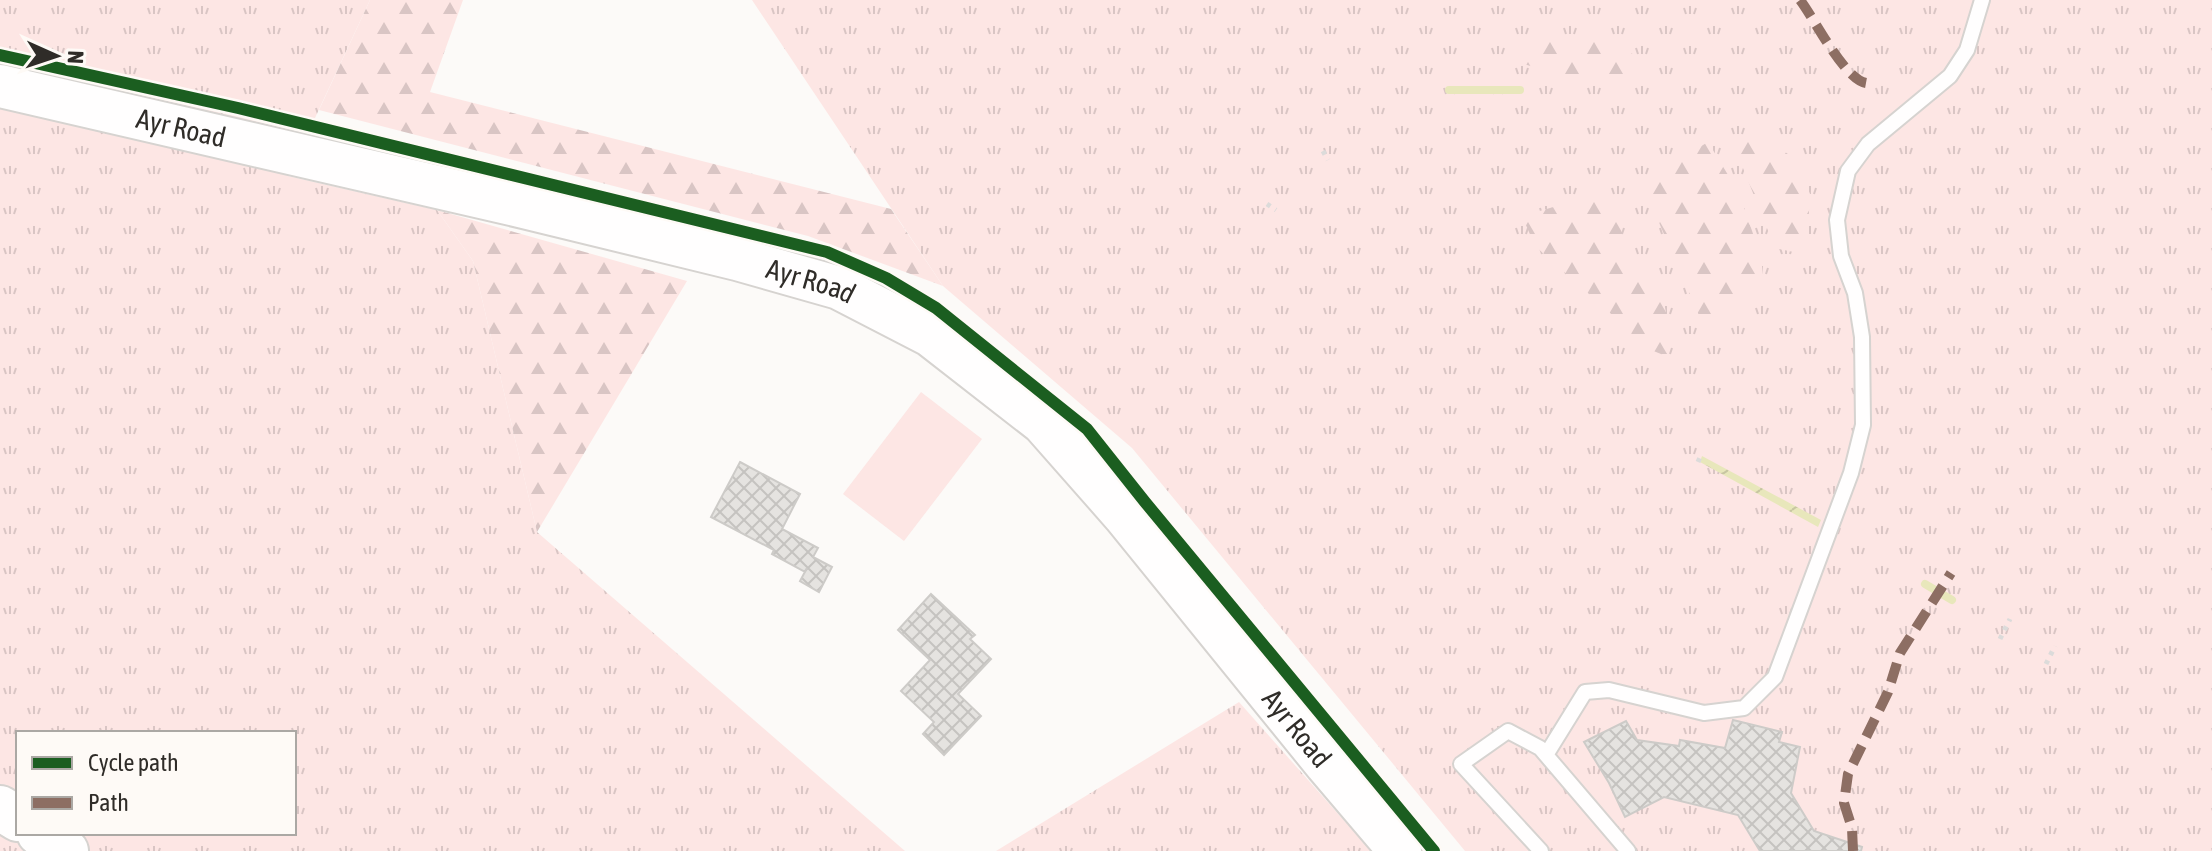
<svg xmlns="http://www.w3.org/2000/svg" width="2212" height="851" font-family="'Asap Condensed',sans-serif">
<defs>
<pattern id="grass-tufts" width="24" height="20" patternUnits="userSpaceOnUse" patternTransform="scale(2)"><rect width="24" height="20" fill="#fde6e4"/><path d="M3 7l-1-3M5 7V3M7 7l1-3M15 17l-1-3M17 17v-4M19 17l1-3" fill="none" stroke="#d9c5c4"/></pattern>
<pattern id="forest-firs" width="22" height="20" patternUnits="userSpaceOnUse" patternTransform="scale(2)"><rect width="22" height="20" fill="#fde6e4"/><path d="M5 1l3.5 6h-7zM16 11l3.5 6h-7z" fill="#d9c5c4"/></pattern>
<pattern id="water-waves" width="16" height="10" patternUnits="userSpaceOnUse" patternTransform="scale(2)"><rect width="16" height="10" fill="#e8e7bb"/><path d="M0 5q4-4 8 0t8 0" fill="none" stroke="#c7c6a1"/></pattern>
<pattern id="building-cross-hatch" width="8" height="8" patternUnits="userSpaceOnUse" patternTransform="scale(2)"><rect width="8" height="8" fill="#e5e3e0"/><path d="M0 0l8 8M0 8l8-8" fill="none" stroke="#c5c3c0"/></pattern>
</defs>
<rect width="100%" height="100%" fill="#fcfaf8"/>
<!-- grass -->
<path fill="url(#grass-tufts)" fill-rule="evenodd" d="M0 0H370L288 176 437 210 473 261 537 532 905 851H0ZM18 733H294V833H18Z
M752 0H2212V851H1465L1132 448 943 286Z
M1239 702 1371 851H996Z"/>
<!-- forest -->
<path fill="url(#forest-firs)" d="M370 0H463L430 92 891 209 943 286 808 236 319 110Z
M1576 40 1605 42 1635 55 1637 76 1611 83 1584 76 1563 82H1547L1537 68 1514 61 1537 41Z
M1731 138 1768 139 1797 161 1810 194 1808 229 1803 254 1775 248Z
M1708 142 1739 193 1761 257 1764 284C1745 302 1729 322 1701 320L1648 197 1652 176Z
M1595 195 1619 200 1625 264 1643 276 1659 277 1671 338 1666 356 1646 348 1606 309 1535 246 1522 216Z
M437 210 687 281 537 532 473 261Z"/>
<!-- pitch -->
<path fill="#fde6e4" d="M921 392 982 439 904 541 843 494Z"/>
<!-- water -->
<path fill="url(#water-waves)" d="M1702 456 1821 520 1818 527 1700 462Z"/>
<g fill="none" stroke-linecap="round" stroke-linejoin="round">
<!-- stream -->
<path stroke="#e8e7bb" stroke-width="8" d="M1449 90H1520
M1925 584 1952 600"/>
</g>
<!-- building -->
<path fill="url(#building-cross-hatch)" stroke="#cdcbc8" stroke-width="2" d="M740 462 800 494 782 529 818 548 813 557 832 567 819 592 800 581 807 568 805 572 772 554 774 550 711 517Z
M931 594 975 635 970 639 991 659 958 694 981 716 944 755 923 734 934 722 901 691 930 660 898 630Z
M1733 720 1782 732 1779 742 1800 747 1791 793 1814 831 1862 847 1861 851H1760L1738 815 1664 797 1625 817 1609 783 1584 742 1626 721 1637 740 1679 746 1680 740 1725 748Z"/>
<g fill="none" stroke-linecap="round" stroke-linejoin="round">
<defs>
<path id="service" d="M1546 755 1585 692 1609 690 1704 713 1744 708 1775 677 1851 473 1863 425 1862 337 1855 293 1841 256 1837 220 1848 171 1868 144 1950 76 1967 50 1982 0
M1541 851 1461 764 1508 731 1540 748 1628 851"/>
<g id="primary">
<path id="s1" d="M0 86 524 207 737 259 839 288 930 335 1043 423 1124 515 1326 764 1400 851"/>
</g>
<path id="motorway" d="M0 808 18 819
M39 833 66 851"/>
</defs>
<!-- service casing -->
<use href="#service" stroke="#d6d3d0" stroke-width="18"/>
<!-- primary casing -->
<use href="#primary" stroke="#d6d3d0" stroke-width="46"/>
<!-- motorway casing -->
<use href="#motorway" stroke="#d6d3d0" stroke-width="48"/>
<!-- path -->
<path stroke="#dcdbda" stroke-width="5" stroke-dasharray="4 6" stroke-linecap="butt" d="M1323 151 1328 160
M1267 204 1276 210
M1698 462 1702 453
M2000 639 2010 619
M2046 664 2055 646"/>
<!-- service -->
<use href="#service" stroke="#fffefe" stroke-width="14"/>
<!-- primary -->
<use href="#primary" stroke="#fffefe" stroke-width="42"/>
<!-- motorway -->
<use href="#motorway" stroke="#fffefe" stroke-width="44"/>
<!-- quiet -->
<path stroke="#8d6e63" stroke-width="10" stroke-dasharray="20 10" stroke-linecap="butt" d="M1800 0C1814 18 1844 79 1866 83
M1853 851 1852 828 1844 803 1848 774 1888 692 1900 653 1951 573"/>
<defs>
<path id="cycleway" d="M0 55 238 108 827 252 886 278 936 308 1087 429 1145 502 1434 851"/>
</defs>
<!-- cycleway casing -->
<use href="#cycleway" stroke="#fefaf6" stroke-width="17"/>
<!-- cycleway -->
<use href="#cycleway" stroke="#1b5e20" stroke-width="12"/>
</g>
<g text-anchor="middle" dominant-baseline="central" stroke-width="7" stroke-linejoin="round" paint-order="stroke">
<!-- street labels -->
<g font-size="28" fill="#2f2c28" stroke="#fefaf6">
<text stroke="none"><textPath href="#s1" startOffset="186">Ayr Road</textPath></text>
<text stroke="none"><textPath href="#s1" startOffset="834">Ayr Road</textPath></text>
<text stroke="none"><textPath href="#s1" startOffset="1506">Ayr Road</textPath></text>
</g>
</g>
<!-- legend -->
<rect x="16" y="731" width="280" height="104" fill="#fefaf6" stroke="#aba8a4" stroke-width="2"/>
<rect x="32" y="757" width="40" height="12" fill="#1b5e20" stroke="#aba8a4" stroke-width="2"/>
<text x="88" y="771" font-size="24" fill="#2f2c28">Cycle path</text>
<rect x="32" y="797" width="40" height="12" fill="#8d6e63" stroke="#aba8a4" stroke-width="2"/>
<text x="88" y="811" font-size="24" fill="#2f2c28">Path</text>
<!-- north arrow -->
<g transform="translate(56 56) rotate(93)" stroke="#fefaf6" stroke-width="6" paint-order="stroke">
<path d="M0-6L14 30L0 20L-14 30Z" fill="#2f2c28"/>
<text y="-12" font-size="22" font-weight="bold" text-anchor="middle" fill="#2f2c28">N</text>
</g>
</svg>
